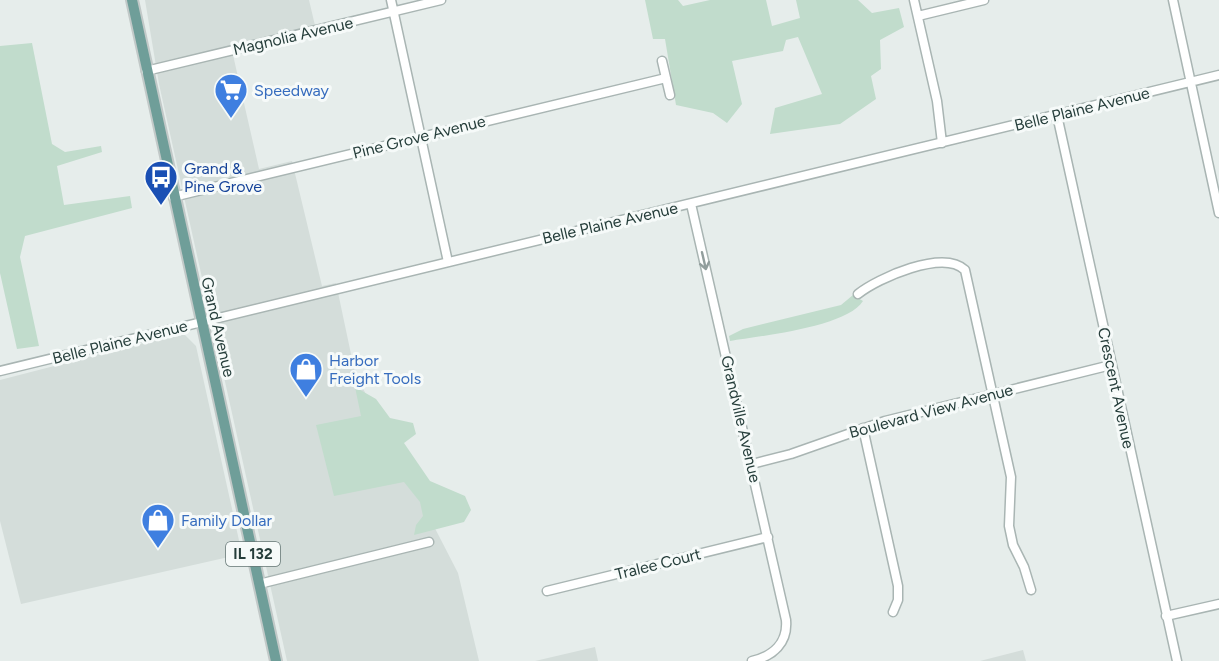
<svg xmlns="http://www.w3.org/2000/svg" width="1219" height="661" font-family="Figtree,sans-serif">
<rect width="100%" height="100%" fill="#e6edeb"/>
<!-- built -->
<path fill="#d4ddda" d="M145 0H309L317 34 233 55 259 169 292 161 322 286 336 283 355 373 458 573 479 661H287L159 84Z
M174 335H185L196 346 242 554 21 604 0 521V380Z
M595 647 598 661H535Z
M1023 650 1026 661H980Z"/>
<!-- green -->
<path fill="#c1dccc" d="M645 0H678L683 6 710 0H766L772 26 800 18 796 0H858L872 13 899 8 904 27 880 40 881 69 871 76 876 99 840 124 770 134 775 108 822 94 798 37 786 40 783 51 732 61 742 104 727 123 713 113 676 105 665 39H653Z
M32 43 52 144 65 152 101 146 102 152 57 166 64 205 130 196 132 208 25 236 20 257 39 346 17 349 0 273V46Z
M853 295 863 301C847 327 760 336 730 341L729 336 743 329 841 305Z
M355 387 376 399 390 418 413 423 416 434 404 443 430 481 465 496 471 510 464 522 414 535 416 525 423 516 420 502 404 482 334 496 316 425 361 416Z"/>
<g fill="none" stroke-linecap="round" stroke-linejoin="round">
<defs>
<path id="minor" d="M391 0 448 262
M914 0 937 101 942 143
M1173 0 1219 213
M918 16 984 0
M662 61 670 95
M146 71 441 0
M1057 115 1177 661
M173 197 666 78
M691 204 786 620C788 643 773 656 752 661
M858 294C878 278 943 249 965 270L1011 477 1009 526 1013 545 1024 567 1031 590
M0 371 1219 75
M863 428 898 586V600L893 612
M752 464 791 454 885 421 1111 365
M259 584 429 542
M547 591 768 537
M1166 616 1219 604"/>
<path id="major" d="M132 0 276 661"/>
</defs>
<!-- minor casing -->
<use href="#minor" stroke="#a9b5b3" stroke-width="11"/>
<!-- major casing -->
<use href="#major" stroke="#c2c9c8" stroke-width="14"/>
<!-- minor -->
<use href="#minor" stroke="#fff" stroke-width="8"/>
<!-- major -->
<use href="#major" stroke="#6f9e99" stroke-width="10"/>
</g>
<!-- one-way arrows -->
<defs><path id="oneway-shaft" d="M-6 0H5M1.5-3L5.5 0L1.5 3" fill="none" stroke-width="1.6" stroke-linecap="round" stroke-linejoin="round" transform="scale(1.5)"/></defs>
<use stroke="#929e9d" href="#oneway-shaft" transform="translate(704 261) rotate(77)"/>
<!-- icons -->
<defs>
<symbol id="supermarket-pin" viewBox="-11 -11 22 30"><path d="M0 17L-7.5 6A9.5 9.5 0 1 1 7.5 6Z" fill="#3f7fe0" stroke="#f6faf9"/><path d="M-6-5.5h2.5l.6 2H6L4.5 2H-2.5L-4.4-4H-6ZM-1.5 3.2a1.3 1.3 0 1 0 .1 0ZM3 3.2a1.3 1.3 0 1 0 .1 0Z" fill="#fff"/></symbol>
<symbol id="bus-pin" viewBox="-11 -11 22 30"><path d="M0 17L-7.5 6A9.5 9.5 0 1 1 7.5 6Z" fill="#1a4fb4" stroke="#f6faf9"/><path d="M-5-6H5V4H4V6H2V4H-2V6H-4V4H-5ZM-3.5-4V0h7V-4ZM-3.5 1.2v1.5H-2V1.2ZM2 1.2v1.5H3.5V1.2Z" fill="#fff"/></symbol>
<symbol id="shop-pin" viewBox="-11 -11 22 30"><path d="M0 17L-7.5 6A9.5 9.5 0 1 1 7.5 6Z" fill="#3f7fe0" stroke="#f6faf9"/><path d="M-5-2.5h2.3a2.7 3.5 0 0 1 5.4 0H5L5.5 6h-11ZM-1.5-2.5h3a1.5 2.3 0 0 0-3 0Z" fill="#fff"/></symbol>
</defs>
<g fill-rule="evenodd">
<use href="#supermarket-pin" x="212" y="71" width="38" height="52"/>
<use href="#bus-pin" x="142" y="158" width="38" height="52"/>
<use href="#shop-pin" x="287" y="350" width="38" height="52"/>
<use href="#shop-pin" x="139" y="501" width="38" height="52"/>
</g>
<g text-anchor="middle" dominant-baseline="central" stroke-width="6" stroke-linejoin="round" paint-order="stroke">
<!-- shield labels -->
<rect fill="#f6faf9" stroke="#647674" stroke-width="1.5" x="226" y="542" width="54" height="24" rx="4.5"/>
<g font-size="15" font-weight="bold" fill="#263e3b">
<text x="253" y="554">IL 132</text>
</g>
<!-- street labels -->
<g font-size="16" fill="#263e3b" stroke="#f6faf9">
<text transform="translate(293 36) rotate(-13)">Magnolia Avenue</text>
<text transform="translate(1082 109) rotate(-14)">Belle Plaine Avenue</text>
<text transform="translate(419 137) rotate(-14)">Pine Grove Avenue</text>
<text transform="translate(610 223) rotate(-13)">Belle Plaine Avenue</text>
<text transform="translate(218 327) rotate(77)">Grand Avenue</text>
<text transform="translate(120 342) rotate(-14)">Belle Plaine Avenue</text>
<text transform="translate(1116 388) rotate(78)">Crescent Avenue</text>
<text transform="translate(931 411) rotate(-15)">Boulevard View Avenue</text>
<text transform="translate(741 419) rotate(77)">Grandville Avenue</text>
<text transform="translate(658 564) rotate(-14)">Tralee Court</text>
</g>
<!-- shop labels -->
<g font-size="16" fill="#366cbe" stroke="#f6faf9" text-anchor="start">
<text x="254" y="90">Speedway</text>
<text x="329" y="360">Harbor<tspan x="329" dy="18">Freight Tools</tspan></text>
<text x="181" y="520">Family Dollar</text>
</g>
<!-- transit labels -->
<g font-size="16" fill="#164399" stroke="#f6faf9" text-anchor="start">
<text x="184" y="168">Grand &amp;<tspan x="184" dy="18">Pine Grove</tspan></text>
</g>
</g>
</svg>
